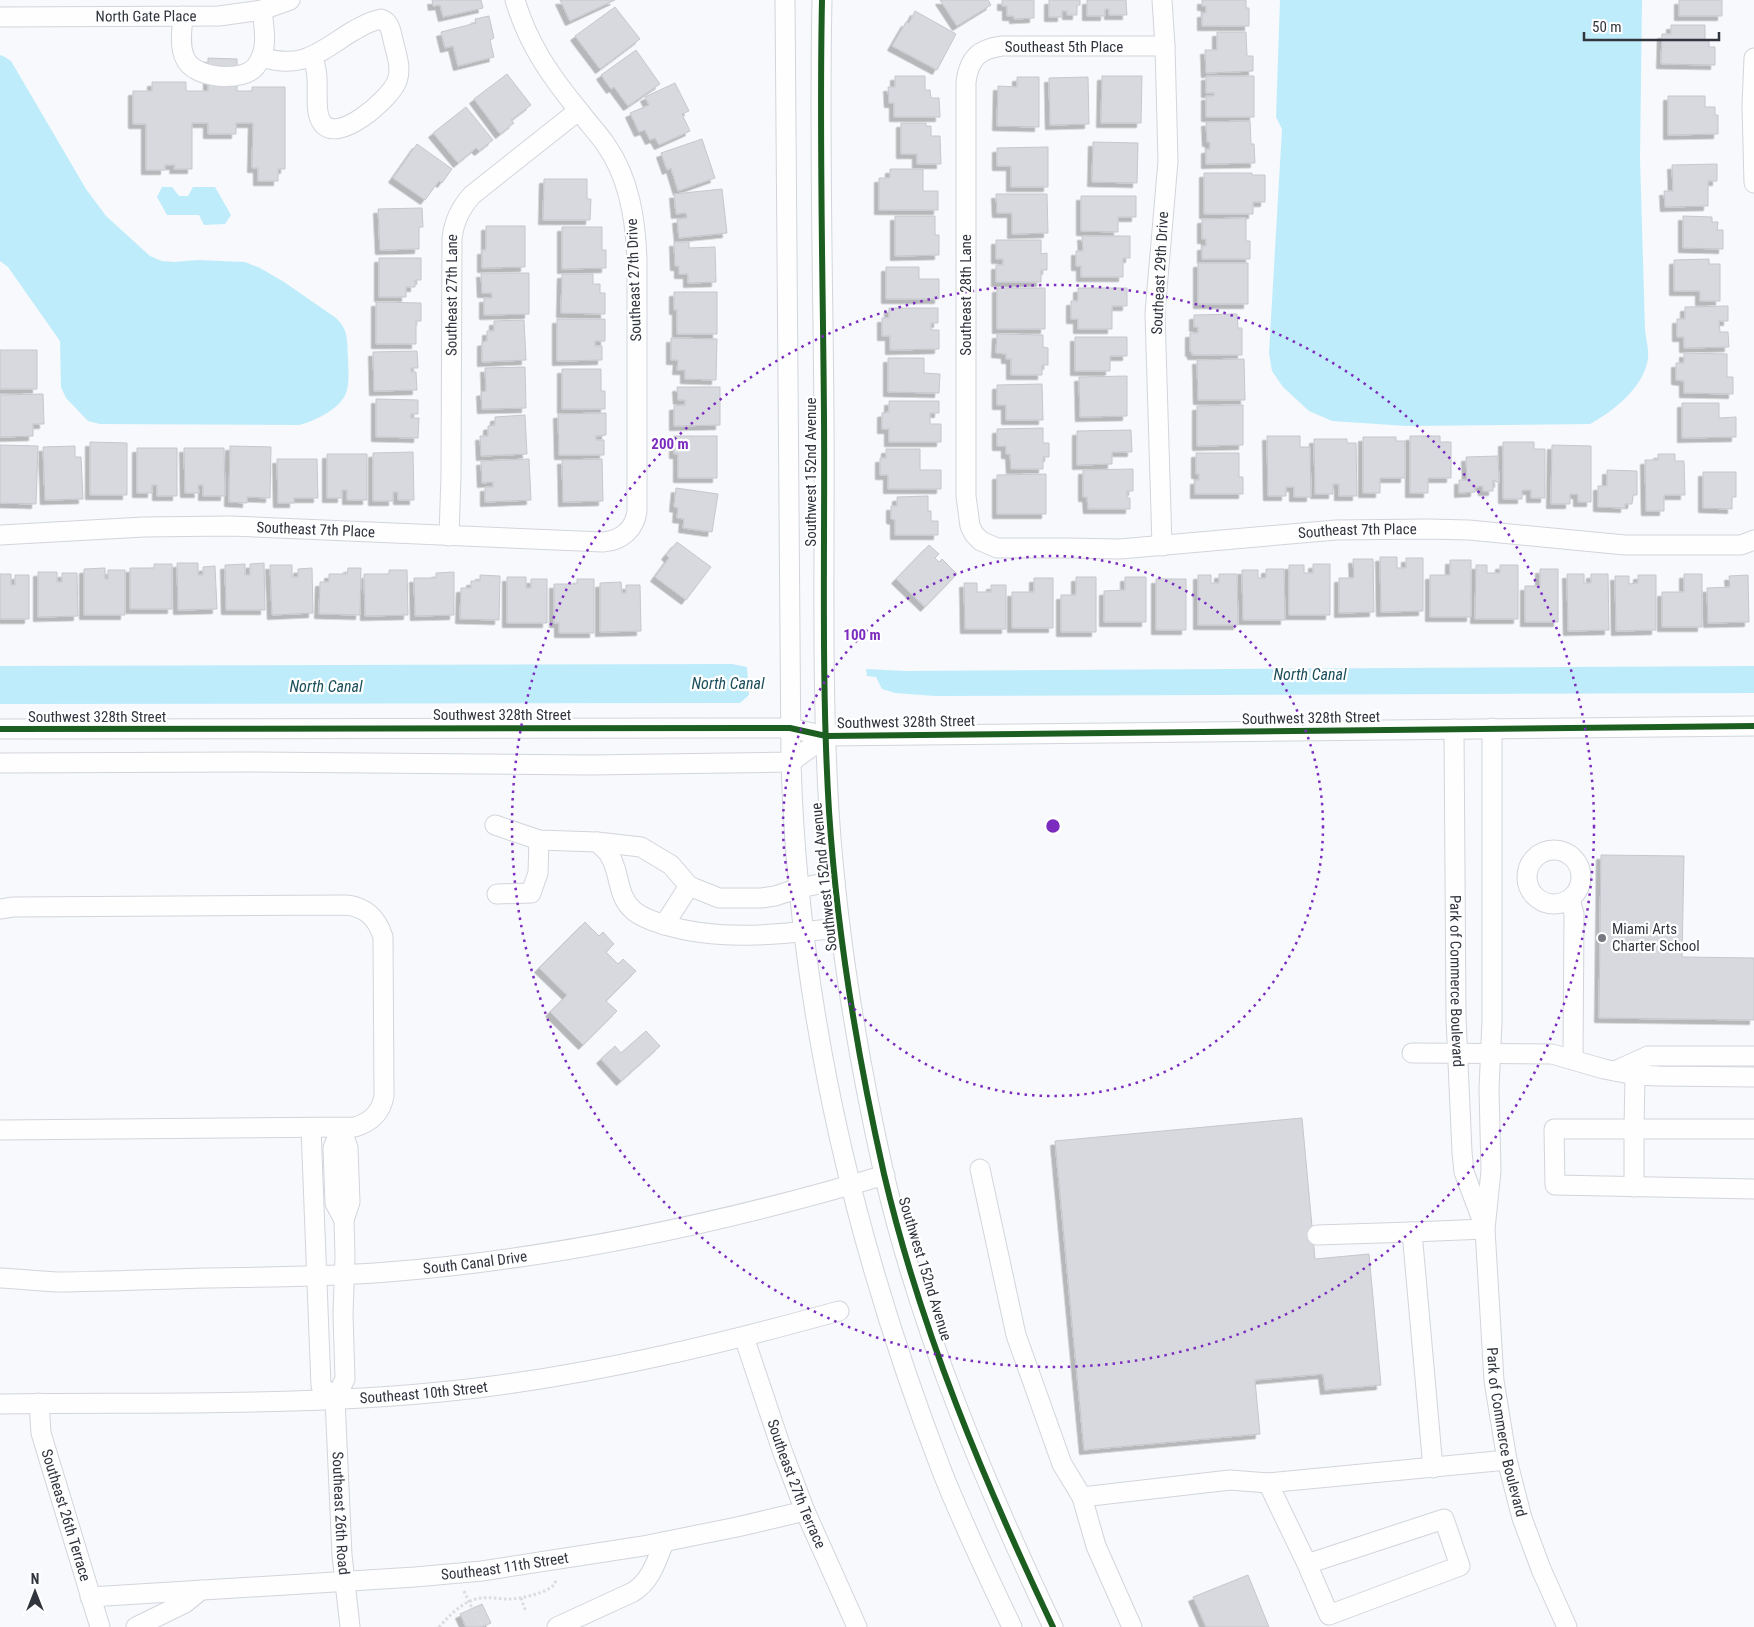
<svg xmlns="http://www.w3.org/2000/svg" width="1754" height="1627" font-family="'Roboto Condensed',sans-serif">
<defs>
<filter id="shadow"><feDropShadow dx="-4.5" dy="4.5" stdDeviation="0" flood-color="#0004"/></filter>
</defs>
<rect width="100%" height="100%" fill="#f7f9fc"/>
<!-- water -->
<path fill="#bfecfa" d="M1280 0H1642L1640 158 1645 330C1646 339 1649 349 1648 358 1645 386 1614 411 1590 424L1407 426 1332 421 1309 411 1283 387 1272 371 1269 353 1282 129 1276 117Z
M0 55 5 57 11 61 86 189 106 216 150 256 162 261 174 262 198 260 245 262 260 268 284 282 336 318C349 331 347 340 348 358 348 368 350 383 346 393 340 409 315 421 299 425L100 424 88 421 66 398 61 387 60 341 8 267 0 261Z
M162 187H172L179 196H188L193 187H215L231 215 225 224 204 225 199 215H167L157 197Z
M732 664 747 667 749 695 740 703 0 704V666Z
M1754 666V693L935 696 895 693 882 689 876 677 867 676 866 669 905 671Z"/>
<!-- building -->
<path fill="#d8d9df" stroke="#c6c6cd" filter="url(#shadow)" d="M432 0H481L483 8 443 17 440 5 433 6Z
M560 0H615L570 21Z
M940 0H988L991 5 957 26Z
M1002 0H1034V18L1014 19V16H1007V6H1002Z
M1049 0H1080V5H1077V15H1067V11H1062V17H1049Z
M1087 0H1126L1127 15H1109V9H1105V16H1087Z
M1202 0H1246V8H1249V26H1202V13H1206V6H1202Z
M1679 0H1722V16H1679Z
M615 7 640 39 600 69 575 36Z
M915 11 956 34 937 70 892 46 906 22 909 23Z
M489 16 494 38 490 40 494 57 458 66 453 46 445 48 441 32 476 23 475 19Z
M1671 25H1705V40H1709V47H1715V65L1661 64 1662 34H1671Z
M1217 32H1246L1247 56H1253V71L1206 73 1205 50H1217Z
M636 50 660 84 628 106 614 87 611 89 601 75Z
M208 58 237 59V82H208Z
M507 74 531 105 511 120 514 123 500 134 474 99Z
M895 76H925V90H930L931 98H939L940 117H894V103H889L888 87H895Z
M1102 76H1142L1141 123H1101Z
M1206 76H1254V117H1206V96H1214V93H1206Z
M1017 77H1039V127L997 126 998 86 1017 87Z
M1088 77 1089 124 1050 125 1049 78Z
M152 82H186V91H208V82H237V91H252V87H285V169H278V181H258V168H252L253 123H236V134H208V123H192V169H174L175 165H165V170H146V124H133V91H152Z
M675 83 689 111 682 114 690 131 659 145 655 138 650 140 645 130 639 132 630 113 649 105 645 97Z
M1668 96H1705V107H1715V115H1718V134L1668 135Z
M466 107 493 140 479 151 476 148 458 163 433 133Z
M1250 121 1251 144H1254L1255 163 1206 164V149H1210V142H1207L1206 122Z
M901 123H926V126H931V136H940L941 164H917V154H901Z
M702 139 715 178 678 191 671 168 667 170 661 153Z
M1093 142 1138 143 1137 183 1092 182Z
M417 144 452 169 442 183 439 181 425 200 393 178Z
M1048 147V187H1011V166H997V148Z
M1717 164V181H1708V206L1665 207 1664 191H1673L1672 165Z
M890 169H923V191H938V210H879V178H890Z
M1204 173H1252V175H1265V202H1253V214H1204Z
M544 179H587V199H591L590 220H543Z
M722 189 727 233 679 238 677 219 687 218 686 213 676 214 674 194Z
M996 194H1047L1048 233 1012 234V213H997Z
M1081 196H1136V217H1118V232L1081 231Z
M422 208 423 227H419V249L380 250 378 209Z
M895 216H935V235H939V255L895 256Z
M1683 216 1712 217V222H1718L1717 230H1723V249L1683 248Z
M1246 218V241H1250V259H1202V246H1206V239H1202V219Z
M486 226H525V267L482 268V250H486Z
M562 227H602V250H606V268L562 269Z
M1082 236H1130V258H1123V277H1081V266H1076V251H1083Z
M996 240H1041V254L1047 253V270H1041V282H996V265H1003V259H996Z
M674 242H689V248L715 247 716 282 688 283V274H679V266H675Z
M379 258H421V280H415V287H406V297H379Z
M1709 259V264H1720V301H1700V291H1674V260Z
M1198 263H1248V304H1198Z
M886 267H919V279H939V299H886Z
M481 273H529V314L484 315V298H492V293H482Z
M562 274H593V284H600V293H605V314L561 313Z
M997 288H1045V329H997Z
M1078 288H1127V306H1112V329H1078V319H1071V301H1078Z
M674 292H717V334H677V310H674Z
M376 302 421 303V321H416V344H376Z
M1728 306V321H1719L1720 332H1728L1729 347 1684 348V337H1677V319H1685V307Z
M889 308H938V323H931V330H939V349L890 350V336H882V318H889Z
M1237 314 1238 328H1242V355H1192V352H1190V333H1198V327H1194V315Z
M557 319H605V341H595V346H602V360L557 361Z
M524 320 526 360 482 362V342L487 341V331H494V321Z
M997 334 1043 335V347L1048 348V365H1042V375H1011V359H1006V354L996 353Z
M1075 337H1127V356H1110V371H1075Z
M671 338 717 339 716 380 685 379V370H677L678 360H671Z
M0 350H37V389H0Z
M417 351 418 368H411V372H416L417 390 374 391 373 352Z
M1684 353 1727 354V377H1733V394L1684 393V381L1676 380V363H1684Z
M888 358H924V373L940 374 939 393 888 392Z
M1244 359 1245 400H1198L1197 360Z
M525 367 526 408 482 409 481 392 486 391 485 368Z
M562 369H601V391H605V409H562Z
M1127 376V416L1080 417 1079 377Z
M1042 384 1043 420H1006V405H997V385Z
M677 387H720V425L674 426V406L685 405V400H678Z
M43 394 44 424H33V436L0 437V395Z
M376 399 418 400V414H411V418H419L418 438 376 437Z
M889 401H939V413H930V424H941V442H889V429H882V413L889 412Z
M1682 403H1719V418L1736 417V437L1682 438Z
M1243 405V445L1197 446V406Z
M606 413V435L596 436V440H604V455H559L558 414Z
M525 415 527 454 481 456 480 436H488V426L495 425V417Z
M1043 428V443H1049V457H1043V469H1011L1010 454H1006V446H997V429Z
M1131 430 1132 452H1112V464L1077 465V431Z
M674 436H717V478H678V454H674Z
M1267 436H1300V447H1310L1311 497H1294V487H1286V496H1268Z
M1410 436H1440V442H1451V478H1428V493H1410Z
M1363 437H1396V441H1405V478H1380V493H1363Z
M1314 439H1347V443H1356L1357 496H1339V484H1333V494H1315Z
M90 442 127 443V495H90Z
M1503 442H1534V449H1545V498H1531V490H1522V499H1503Z
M0 445 38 446 36 504 0 503Z
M1552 445 1591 446V502H1578V494H1570V504H1551Z
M75 446V457H81L83 499 45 500 43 447Z
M230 446 271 447 270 498 247 497V503L229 502Z
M137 448H177V496H157V485H152V493H137Z
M184 448H224L225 496H203V485H198L199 493H185Z
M886 449H920V470H941V489H888V475H880V458H886Z
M413 452 414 500H398V492H393V501H373V453Z
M1196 453H1239V477H1243V494H1195V480H1199V474H1196Z
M327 454H367V500H347V490H342V498H327Z
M1658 454H1675V461H1684L1685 495H1664V511H1646L1645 460H1658Z
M1498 456 1499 483 1493 480V491H1483V486L1475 487V492L1459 493V480H1467L1466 457Z
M277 459H317L318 498H294V503H278Z
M529 459 531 500 485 502V487H493V482L482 483 481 461Z
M602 459 603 501 563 502 562 460Z
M1133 469V491H1127V498H1130V509H1088L1087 497H1083V470Z
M1607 470 1637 471V495H1633L1632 504H1625V508L1598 507V486H1607Z
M1703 472H1736V497H1732V509L1703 508Z
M1046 474V514H997V475Z
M676 488 718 494 712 532 683 528 684 519 677 518 678 508 674 507Z
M928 496V511H931V521H938V535H895V520L891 519V506H897V497Z
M677 542 711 567 686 600 655 577 669 558 666 555Z
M929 545 939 554 935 558 939 562 942 559 957 574 925 607 896 579Z
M1380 557H1397V568H1406V558H1423V611L1381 612Z
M1353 559H1373L1374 612 1339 613V578H1354Z
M1450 560H1471V617H1430V575H1450Z
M177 563H198V575H203V567L215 566 217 609 178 610Z
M264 563 265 610H226L225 565 245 564V575H250V564Z
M154 564H172V609H130V568H154Z
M1313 564H1330V615H1289V565H1304V573H1313Z
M270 565H292V577H298V569L312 568 313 613 272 615Z
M1476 565H1487V573H1500V565H1518V619H1475Z
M105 568V579H108V570H125V615H84V569Z
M348 568H361L360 615 319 614 320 582H329V574H347Z
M1266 569H1284L1285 620H1243L1242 570H1258V578H1266Z
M1540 569H1558V622H1525V586H1540Z
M389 570H407L408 615 365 616 364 574H389Z
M38 572H57V582H62V573H77L78 616 38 617Z
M454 572V615L415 616 414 578H436V573Z
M0 574H11V585H15V575H29V619H0Z
M1219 574H1237L1238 625H1198V575H1211V583H1219Z
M1567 574H1584V583H1591V574H1608L1609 630 1568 631Z
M1684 574H1702V627H1662V592H1684Z
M480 575 500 576 499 620 460 619 461 588H471V581H480Z
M1638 575H1656V630L1616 631 1615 576H1629V584L1638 583Z
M1748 575 1749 622 1708 623 1707 588 1730 587 1729 576Z
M507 577H526V588H531V579H547V623H507Z
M1076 577H1096V632H1061V595H1076Z
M1125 577H1146V622H1104V591L1125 590Z
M1034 578H1053V628H1012V592H1034Z
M577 579H594V633H559V623H554V584H577Z
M1156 579H1186V630H1156Z
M621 582 622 593H626V585H640L641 631 600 632V583Z
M964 583H977V592H991V585H1006V629H965Z
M1601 855 1684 856 1682 957 1754 958V1020L1599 1018Z
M585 922 599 936 603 932 614 944 606 952 618 964 623 959 636 971 606 1001 617 1011 583 1045 550 1012 567 995 539 968Z
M646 1031 660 1046 621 1081 601 1059 615 1046 621 1053Z
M1302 1118 1315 1259 1369 1254 1381 1385 1325 1390 1323 1374 1255 1380 1260 1434 1084 1450 1055 1141Z
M1248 1575 1269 1627H1206L1193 1597Z
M482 1604 491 1623 482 1627H466L460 1614Z"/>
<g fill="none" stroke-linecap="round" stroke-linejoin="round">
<defs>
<g id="minor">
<path d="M785 0 791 762C798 1007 855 1247 943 1474 964 1526 988 1577 1012 1627"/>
<path d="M822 0C819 139 823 279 824 418 825 549 821 680 829 811 837 933 857 1054 884 1174 921 1332 984 1481 1053 1627"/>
<path d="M1162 0 1165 46 1168 161 1155 313 1162 546"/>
<path d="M183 16C182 29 179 46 185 58 193 79 244 83 256 66 269 50 264 29 262 10"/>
<path id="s1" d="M0 17 219 16 262 10 290 0"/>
<path id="s2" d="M1165 46H1002C979 49 969 58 966 82V496L970 526 974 534 981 541 997 548H1066L1120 549 1336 530 1428 529 1469 530 1625 545H1741L1754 540"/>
<path d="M261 57C303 70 319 52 353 31 362 26 370 21 381 19 390 22 391 31 393 40 396 53 402 68 397 81 391 98 335 148 321 121 315 112 318 91 317 79 317 72 315 64 313 57"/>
<path d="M1754 58 1752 106 1754 183"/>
<path id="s3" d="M0 535 144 527 230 526 603 542C621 541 635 529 637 511V262C636 222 630 179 606 145 598 133 588 123 580 112 551 77 528 44 515 0"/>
<path id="s4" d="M449 536 451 475 452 238C454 221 460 208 472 195L578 111"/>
<path id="s5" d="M1492 728V1021L1489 1089 1491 1171 1485 1229 1494 1381 1507 1460 1522 1518 1541 1569 1567 1627"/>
<path d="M0 729 764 728H790L826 736 1754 726"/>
<path id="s6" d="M1454 729 1456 1018 1462 1152 1464 1172 1484 1225"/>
<path d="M0 763 247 762 590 765 791 762 826 736"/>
<path d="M495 825 539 840 597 842 641 847 671 865 689 886 719 898H761L775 896 799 888 835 881"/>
<path d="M597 842C601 846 607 850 610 856 621 874 616 896 634 911 642 918 655 922 665 925 721 942 783 934 840 928"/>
<circle cx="1554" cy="877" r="27"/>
<path d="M497 894 531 893 538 873 539 840"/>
<path d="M1570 899 1574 914 1573 1060"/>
<path d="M0 909 13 907 346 905C366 907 377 918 383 937L384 1096C381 1113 371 1122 355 1127L0 1130"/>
<path d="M664 925 689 886"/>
<path d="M1412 1053 1552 1054 1604 1069 1635 1075 1659 1076 1754 1077"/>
<path d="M1615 1071 1648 1056H1754"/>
<path d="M1635 1075 1634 1129H1554L1555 1185 1754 1189"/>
<path d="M311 1128 321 1386 335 1399"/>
<path id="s7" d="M341 1128 348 1148 350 1202 344 1220 345 1256 343 1314 345 1379 335 1399 342 1555 350 1627"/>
<path d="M341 1128 333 1148 335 1203 344 1220"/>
<path d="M980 1169 1016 1335 1062 1464 1082 1497 1230 1480 1268 1483"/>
<path d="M1634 1187V1129H1754"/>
<path d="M1317 1235 1412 1232"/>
<path id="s8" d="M0 1278C19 1279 39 1281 58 1282 108 1282 157 1279 207 1278 267 1277 327 1277 387 1272 555 1259 723 1223 885 1175"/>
<path id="s9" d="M744 1337 783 1453 805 1511 857 1627"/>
<path id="s10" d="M39 1403 41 1433 100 1627"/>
<path id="s11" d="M0 1404C159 1402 319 1407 477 1388 600 1373 720 1344 839 1311"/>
<path d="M1433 1468 1412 1232 1485 1229"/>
<path d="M1082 1497 1096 1546 1132 1627"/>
<path d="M1307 1564 1329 1615 1460 1566 1444 1519 1307 1564 1268 1483 1507 1460"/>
<path id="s12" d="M90 1597 415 1577 482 1571 643 1546 737 1527 805 1511"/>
<path d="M136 1627 185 1603 201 1590"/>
<path d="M557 1627 633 1592C651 1581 657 1560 664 1542"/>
</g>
</defs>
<!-- minor casing -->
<use href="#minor" stroke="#d2d5db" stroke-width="21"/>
<!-- path -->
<path stroke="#dbdcdd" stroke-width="3" stroke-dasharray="2.5 2.5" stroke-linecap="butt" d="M464 1591 481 1627
M521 1598 526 1612
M439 1627C449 1616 461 1603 476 1599 486 1596 497 1599 507 1599 519 1599 531 1596 542 1592 549 1589 554 1587 556 1580"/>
<!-- minor -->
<use href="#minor" stroke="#fefeff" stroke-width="19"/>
<defs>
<path id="cycleway" d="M822 0C819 139 823 279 824 418 825 549 821 680 829 811 837 933 857 1054 884 1174 921 1332 984 1481 1053 1627
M0 729 764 728H790L826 736 1754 726"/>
</defs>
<!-- cycleway casing -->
<use href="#cycleway" stroke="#fff" stroke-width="9"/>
<!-- cycleway -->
<use href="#cycleway" stroke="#1b5e20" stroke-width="6"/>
</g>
<!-- distance rings -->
<g fill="none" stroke="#7b2cbf" stroke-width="2.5" stroke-dasharray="2.5 5">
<circle cx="1053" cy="826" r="270"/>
<circle cx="1053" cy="826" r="541"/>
</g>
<!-- markers -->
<circle fill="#767a80" stroke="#fff" stroke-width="2" cx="1602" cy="938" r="5"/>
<g text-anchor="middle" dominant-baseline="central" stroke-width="4.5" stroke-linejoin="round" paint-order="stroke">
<!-- street labels -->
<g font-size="15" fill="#31353e" stroke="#fff">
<text stroke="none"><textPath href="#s1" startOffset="146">North Gate Place</textPath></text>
<text x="1064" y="47">Southeast 5th Place</text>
<text transform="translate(1160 273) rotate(-87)">Southeast 29th Drive</text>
<text transform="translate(634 280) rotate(-92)">Southeast 27th Drive</text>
<text stroke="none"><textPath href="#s4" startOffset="241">Southeast 27th Lane</textPath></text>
<text transform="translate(966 295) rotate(-90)">Southeast 28th Lane</text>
<text transform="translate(811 472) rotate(-90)">Southwest 152nd Avenue</text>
<text stroke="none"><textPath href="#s3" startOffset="316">Southeast 7th Place</textPath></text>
<text stroke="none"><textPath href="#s2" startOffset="1061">Southeast 7th Place</textPath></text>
<text x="502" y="715">Southwest 328th Street</text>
<text x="97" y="717">Southwest 328th Street</text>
<text transform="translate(1311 718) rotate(-1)">Southwest 328th Street</text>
<text transform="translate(906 722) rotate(-1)">Southwest 328th Street</text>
<text transform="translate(824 877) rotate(-96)">Southwest 152nd Avenue</text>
<text stroke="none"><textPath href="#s6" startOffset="252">Park of Commerce Boulevard</textPath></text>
<text stroke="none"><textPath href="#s8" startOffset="476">South Canal Drive</textPath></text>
<text transform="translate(925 1269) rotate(73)">Southwest 152nd Avenue</text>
<text stroke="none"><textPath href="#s11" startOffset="424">Southeast 10th Street</textPath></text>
<text stroke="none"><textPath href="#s5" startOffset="706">Park of Commerce Boulevard</textPath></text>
<text stroke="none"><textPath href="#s9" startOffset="156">Southeast 27th Terrace</textPath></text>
<text stroke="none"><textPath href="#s7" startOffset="390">Southeast 26th Road</textPath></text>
<text stroke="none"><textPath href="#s10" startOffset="116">Southeast 26th Terrace</textPath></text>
<text stroke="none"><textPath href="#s12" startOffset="416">Southeast 11th Street</textPath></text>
</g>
<!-- poi labels -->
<g font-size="15" fill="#31353e" stroke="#fff" text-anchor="start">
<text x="1612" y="929">Miami Arts<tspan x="1612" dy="17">Charter School</tspan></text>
</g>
<!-- water labels -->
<g font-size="16" font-style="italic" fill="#1b4e5b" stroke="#fff">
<text x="1310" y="674">North Canal</text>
<text x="728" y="683">North Canal</text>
<text x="326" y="686">North Canal</text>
</g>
</g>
<circle cx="1053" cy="826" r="8" fill="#7b2cbf" stroke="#fff" stroke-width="2.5"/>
<g font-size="15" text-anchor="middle" font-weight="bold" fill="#7b2cbf" stroke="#fff" stroke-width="4.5" stroke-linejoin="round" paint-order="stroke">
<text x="670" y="449">200 m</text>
<text x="862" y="640">100 m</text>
</g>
<!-- north arrow -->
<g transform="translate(35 1592)" stroke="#ffffff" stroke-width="4" paint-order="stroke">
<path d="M0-4L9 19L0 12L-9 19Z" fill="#31353e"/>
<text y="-8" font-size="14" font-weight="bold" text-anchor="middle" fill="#31353e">N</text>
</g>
<!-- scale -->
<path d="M1584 32v8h135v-8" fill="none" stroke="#31353e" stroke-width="2.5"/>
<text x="1592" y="32" font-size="15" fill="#31353e" stroke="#ffffff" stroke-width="4" paint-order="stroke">50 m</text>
</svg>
